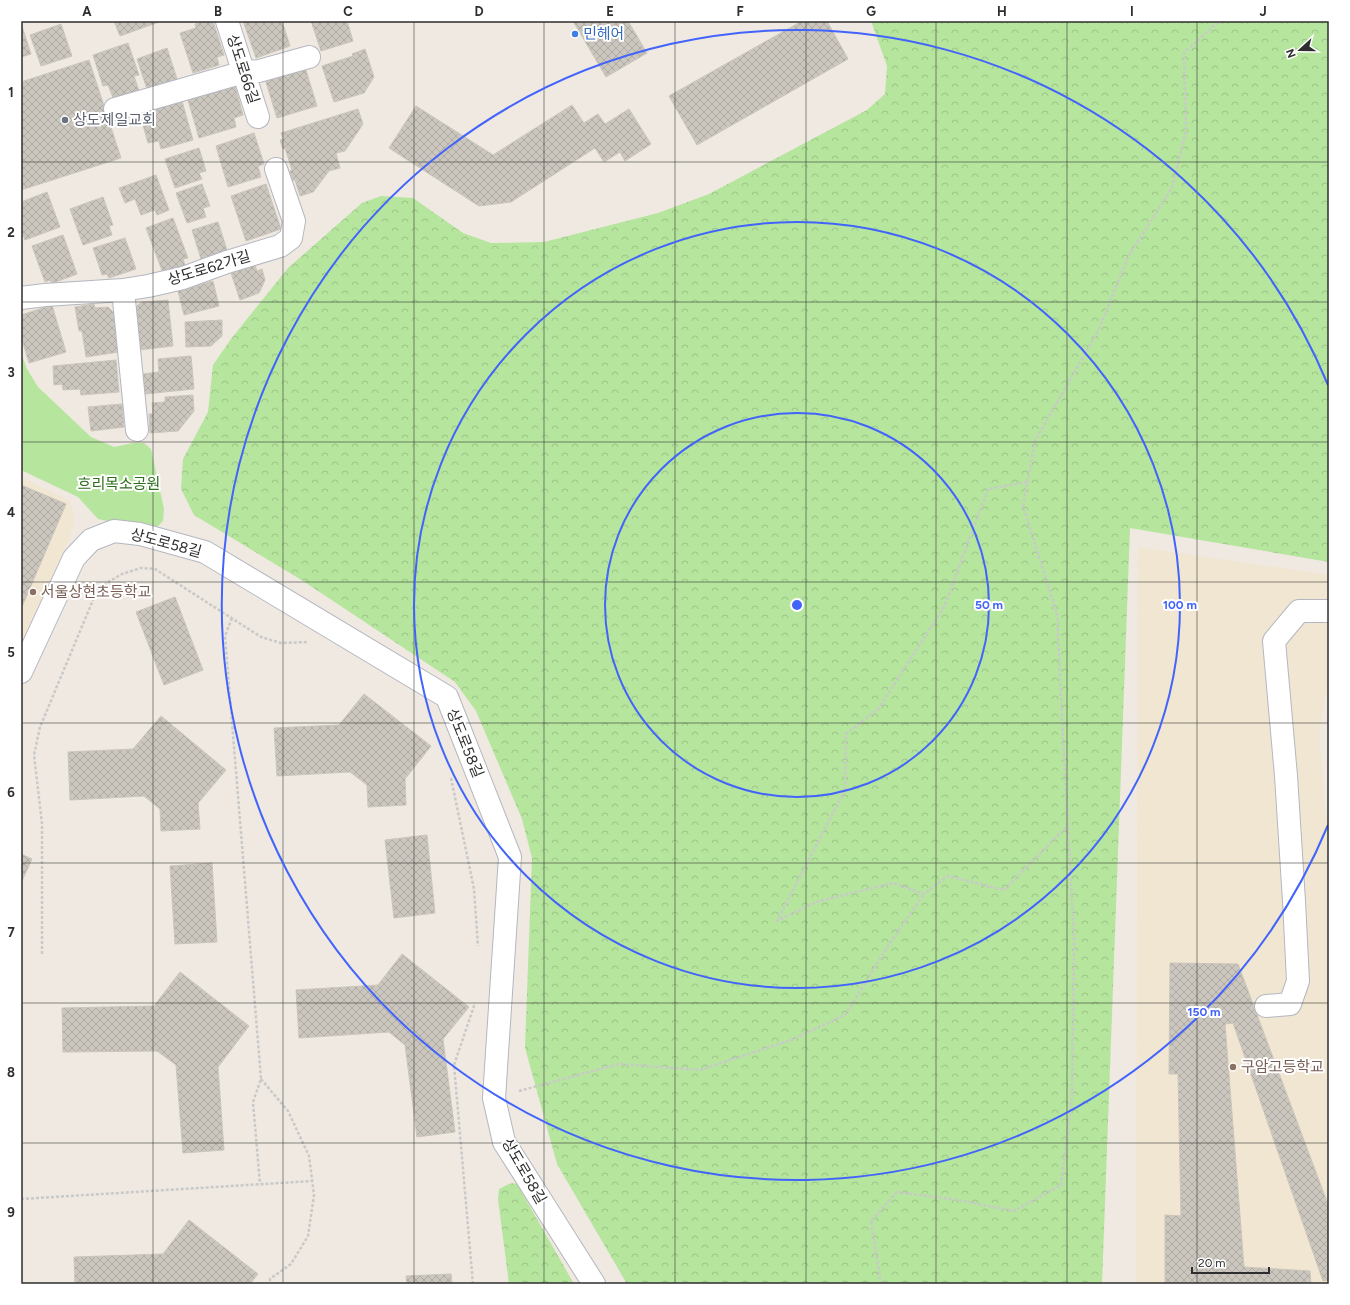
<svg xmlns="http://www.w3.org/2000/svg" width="1350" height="1305" font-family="Figtree,'Noto Sans KR',sans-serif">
<defs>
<pattern id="forest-crowns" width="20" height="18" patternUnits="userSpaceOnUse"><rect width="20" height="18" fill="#b6e59e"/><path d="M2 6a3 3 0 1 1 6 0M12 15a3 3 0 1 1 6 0" fill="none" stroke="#9dc588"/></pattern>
<pattern id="building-cross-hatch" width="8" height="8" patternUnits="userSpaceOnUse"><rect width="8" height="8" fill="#cbc7bf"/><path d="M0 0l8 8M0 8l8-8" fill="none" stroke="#afaba4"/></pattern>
</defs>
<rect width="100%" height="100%" fill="#efe9e1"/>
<!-- education -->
<path fill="#f0e6d1" d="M21 477 70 501 75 520 69 539 21 644Z
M1138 547 1329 575V677L1319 734 1329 851V1284H1136Z"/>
<!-- forest -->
<path fill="url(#forest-crowns)" d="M871 21H1329V562L1130 528 1102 1284H627L557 1164 525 1048 532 858 522 819 476 711 455 682 303 581 194 515 181 489 183 459 208 412 213 365 231 339 288 268 362 203 381 196 413 198 463 233 491 243 544 242 658 213 709 194 867 110 885 94 887 66Z
M511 1183 517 1184 574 1284H509L498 1199 499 1189Z"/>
<!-- park -->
<path fill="#b6e59e" d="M21 353 27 369 38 387 91 437 114 447 133 443H144L151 449 164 509 163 521 157 527 146 529 98 519 78 497 21 470Z"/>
<!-- building -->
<path fill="url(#building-cross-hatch)" stroke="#cbc5ba" d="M114 21H162L120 36Z
M205 21H213L224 55 217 57 219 65 193 73 180 33 196 28 195 24Z
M243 21H282L290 46 256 58Z
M311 21H347L353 41 321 51Z
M573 21H628L647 53 606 77Z
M802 21H827L848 59 697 145 669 96Z
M21 23 31 54 21 57Z
M61 24 72 56 41 66 30 35Z
M128 43 139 75 134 76 139 91 114 100 108 85 103 86 93 55Z
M167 48 178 82 148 92 137 59Z
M365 49 374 77 364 93 334 102 322 66 353 56 352 54Z
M89 60 121 158 21 190V82Z
M305 67 317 106 277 118 265 79Z
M235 86 243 115 234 118 236 127 199 138 188 100Z
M182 101 193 140 161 149 159 141 148 143 141 118 154 115 152 110Z
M572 105 584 123 598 114 605 124 629 109 651 144 625 161 620 152 604 162 595 148 511 202 479 206 389 148 416 106 493 155Z
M358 109 363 124 345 151 336 153 340 168 329 171 313 192 300 196 295 180 293 181 290 171 292 170 285 148 283 149 280 140 283 139 281 133Z
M254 133 264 164 258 166 261 177 228 187 216 146Z
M199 148 206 171 199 173 202 179 175 188 165 159Z
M156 175 169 210 157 215 155 210 141 215 135 199 125 203 119 188Z
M202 184 210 206 203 208 206 217 187 223 176 193Z
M266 184 281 229 246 241 231 196Z
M47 192 60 227 25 240 21 228V202Z
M103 197 113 225 109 226 112 235 83 245 70 209Z
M173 218 188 258 183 259 185 265 163 273 146 228Z
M218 222 227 250 201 259 192 230Z
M63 235 77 274 53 283 51 282 50 280 45 282 32 246Z
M125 238 136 269 109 278 107 274 102 275 93 248Z
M255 265 257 271 262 269 265 280 259 293 240 300 231 273Z
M213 281 219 306 184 315 178 291Z
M168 300 173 346 139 350 135 312 136 307 139 304 142 302Z
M94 304 95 308 108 307 115 314 119 352 86 357 82 331H79L75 307Z
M52 305 66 352 29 363 21 336V315Z
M222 320V336L211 346 186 347 185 322Z
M191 356 194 389 145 394 143 374 159 372 158 359Z
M116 360 119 392 81 395 80 389 63 390 62 384 54 385 53 366Z
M193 395 194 411 178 431 150 433 149 414H153L152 403 165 402V397Z
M122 404 124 427 91 431 88 407Z
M21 485 66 504 21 609Z
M175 597 203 670 164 685 136 612Z
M364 694 431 746 405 779 406 805 368 807 367 785 350 772 277 776 274 728 339 725Z
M161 716 226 770 198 803 200 829 161 831 160 809 144 796 70 800 68 752 133 749Z
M427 835 435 913 394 918 385 840Z
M21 854 32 859 21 883Z
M212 863 217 942 175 944 170 866Z
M402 954 469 1007 443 1039 455 1132 417 1137 405 1045 389 1032 299 1038 296 990 378 985Z
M1170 963 1238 964 1329 1207V1280L1323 1281 1233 1023 1225 1024 1244 1267 1310 1271 1311 1284H1165V1215L1181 1216 1178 1074H1169Z
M180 972 249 1026 218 1067 224 1150 183 1153 176 1065 157 1051 63 1052 62 1008 154 1006Z
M189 1220 258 1274 250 1284H75L74 1257 163 1254Z
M451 1274 452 1284H407L406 1276Z"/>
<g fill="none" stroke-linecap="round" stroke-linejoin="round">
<defs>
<path id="minor" d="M227 21 258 117
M115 109 244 72 259 71 309 57
M123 290 137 430
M21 298 45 295 123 290 148 286 183 278 227 262 280 246 291 238 294 221 276 169
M21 672 74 558 91 540 114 531 140 534 205 552 447 697 510 857 494 1098 504 1142 594 1284
M1266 1006 1290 1004 1298 981 1294 901 1286 776 1274 641 1299 611H1329"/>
</defs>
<!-- minor casing -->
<use href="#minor" stroke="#b4b7c1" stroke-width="24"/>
<!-- path -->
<path stroke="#c9c9c9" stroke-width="2.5" stroke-dasharray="3 2" stroke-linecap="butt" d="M1027 482 988 489 944 607 879 708 846 734 845 790 777 921 816 902 893 883 924 894 948 876 1004 890 1068 825
M232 618 225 636 261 1079 253 1102 260 1184
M451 778 474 889 478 946
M42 954V824L34 755 40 727 98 588 122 574 141 568 155 569 261 637 281 643 307 642
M261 1079 288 1111 309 1156 314 1195 308 1236 291 1264 270 1279V1284
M519 1091 619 1064 700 1070 791 1040 845 1015 892 940 924 894
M21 1199 312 1181
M473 1284 454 1065 475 1003
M881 1284 871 1221 897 1192 958 1200 1014 1211 1061 1185 1072 1098 1074 937 1062 719 1057 614 1023 506 1035 441 1099 329 1128 257 1172 188 1186 131 1184 53 1219 21"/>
<!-- minor -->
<use href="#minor" stroke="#fff" stroke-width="22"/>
</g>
<!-- grid -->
<path fill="none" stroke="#2e2e2e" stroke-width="1" stroke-opacity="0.55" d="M153 21V1284M283 21V1284M414 21V1284M544 21V1284M675 21V1284M806 21V1284M936 21V1284M1067 21V1284M1197 21V1284M21 162H1329M21 302H1329M21 442H1329M21 582H1329M21 723H1329M21 863H1329M21 1003H1329M21 1143H1329"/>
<!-- distance rings -->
<g fill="none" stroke="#4264fb" stroke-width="2">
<circle cx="797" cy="605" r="192"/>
<circle cx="797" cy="605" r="383"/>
<path d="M1328 825A575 575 0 1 1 1328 385"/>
</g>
<!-- markers -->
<circle fill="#3f7fe0" stroke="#fff" stroke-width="1.5" cx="575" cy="34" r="4"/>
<circle fill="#6b7280" stroke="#fff" stroke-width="1.5" cx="65" cy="120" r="4"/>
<g fill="#8d6e63" stroke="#fff" stroke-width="1.5">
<circle cx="33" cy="592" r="4"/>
<circle cx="1233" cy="1067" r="4"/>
</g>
<g text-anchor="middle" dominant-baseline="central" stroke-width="4" stroke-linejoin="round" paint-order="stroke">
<!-- shop labels -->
<g font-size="15" fill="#366cbe" stroke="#fff" text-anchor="start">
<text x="583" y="34">민헤어</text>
</g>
<!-- street labels -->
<g font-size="15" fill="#2e2e2e" stroke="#fff">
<text transform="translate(243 69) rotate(72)">상도로66길</text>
<text transform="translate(209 268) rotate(-17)">상도로62가길</text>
<text transform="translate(166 543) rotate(15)">상도로58길</text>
<text transform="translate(465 743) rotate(68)">상도로58길</text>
<text transform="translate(524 1171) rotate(60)">상도로58길</text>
</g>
<!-- worship labels -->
<g font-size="15" fill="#5b616d" stroke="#fff" text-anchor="start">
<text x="73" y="120">상도제일교회</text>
</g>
<!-- park labels -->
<g font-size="15" fill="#2c6e1b" stroke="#fff">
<text x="119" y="484">흐리목소공원</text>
</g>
<!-- education labels -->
<g font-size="15" fill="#785e54" stroke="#fff" text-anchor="start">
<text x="41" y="592">서울상현초등학교</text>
<text x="1241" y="1067">구암고등학교</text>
</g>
</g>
<circle cx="797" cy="605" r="6" fill="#4264fb" stroke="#fff" stroke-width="2"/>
<g font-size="12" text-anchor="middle" font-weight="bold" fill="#4264fb" stroke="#fff" stroke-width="4" stroke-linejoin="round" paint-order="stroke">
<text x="989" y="609">50 m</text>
<text x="1180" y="609">100 m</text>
<text x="1204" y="1016">150 m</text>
</g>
<!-- border -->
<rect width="1350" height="1305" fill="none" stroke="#ffffff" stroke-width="44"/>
<!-- north arrow -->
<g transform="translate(1300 50) rotate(249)" stroke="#ffffff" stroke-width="3" paint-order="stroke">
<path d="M0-3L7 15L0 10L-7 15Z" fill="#2e2e2e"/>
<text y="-6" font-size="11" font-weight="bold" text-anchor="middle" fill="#2e2e2e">N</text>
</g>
<!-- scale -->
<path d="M1192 1267v6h77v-6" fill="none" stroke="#2e2e2e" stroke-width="2"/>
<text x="1198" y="1267" font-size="12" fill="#2e2e2e" stroke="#ffffff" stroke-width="3" paint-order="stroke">20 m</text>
<rect x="22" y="22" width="1306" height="1261" fill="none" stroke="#2e2e2e" stroke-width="1.5"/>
<g font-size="13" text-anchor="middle" font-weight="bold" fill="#2e2e2e">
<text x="87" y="16">A</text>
<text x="218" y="16">B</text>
<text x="348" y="16">C</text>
<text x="479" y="16">D</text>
<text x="610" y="16">E</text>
<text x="740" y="16">F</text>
<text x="871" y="16">G</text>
<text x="1002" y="16">H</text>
<text x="1132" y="16">I</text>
<text x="1263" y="16">J</text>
<text x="11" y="97">1</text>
<text x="11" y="237">2</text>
<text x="11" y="377">3</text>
<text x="11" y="517">4</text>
<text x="11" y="657">5</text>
<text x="11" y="797">6</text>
<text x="11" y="937">7</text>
<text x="11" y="1077">8</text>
<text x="11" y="1217">9</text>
</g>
</svg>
